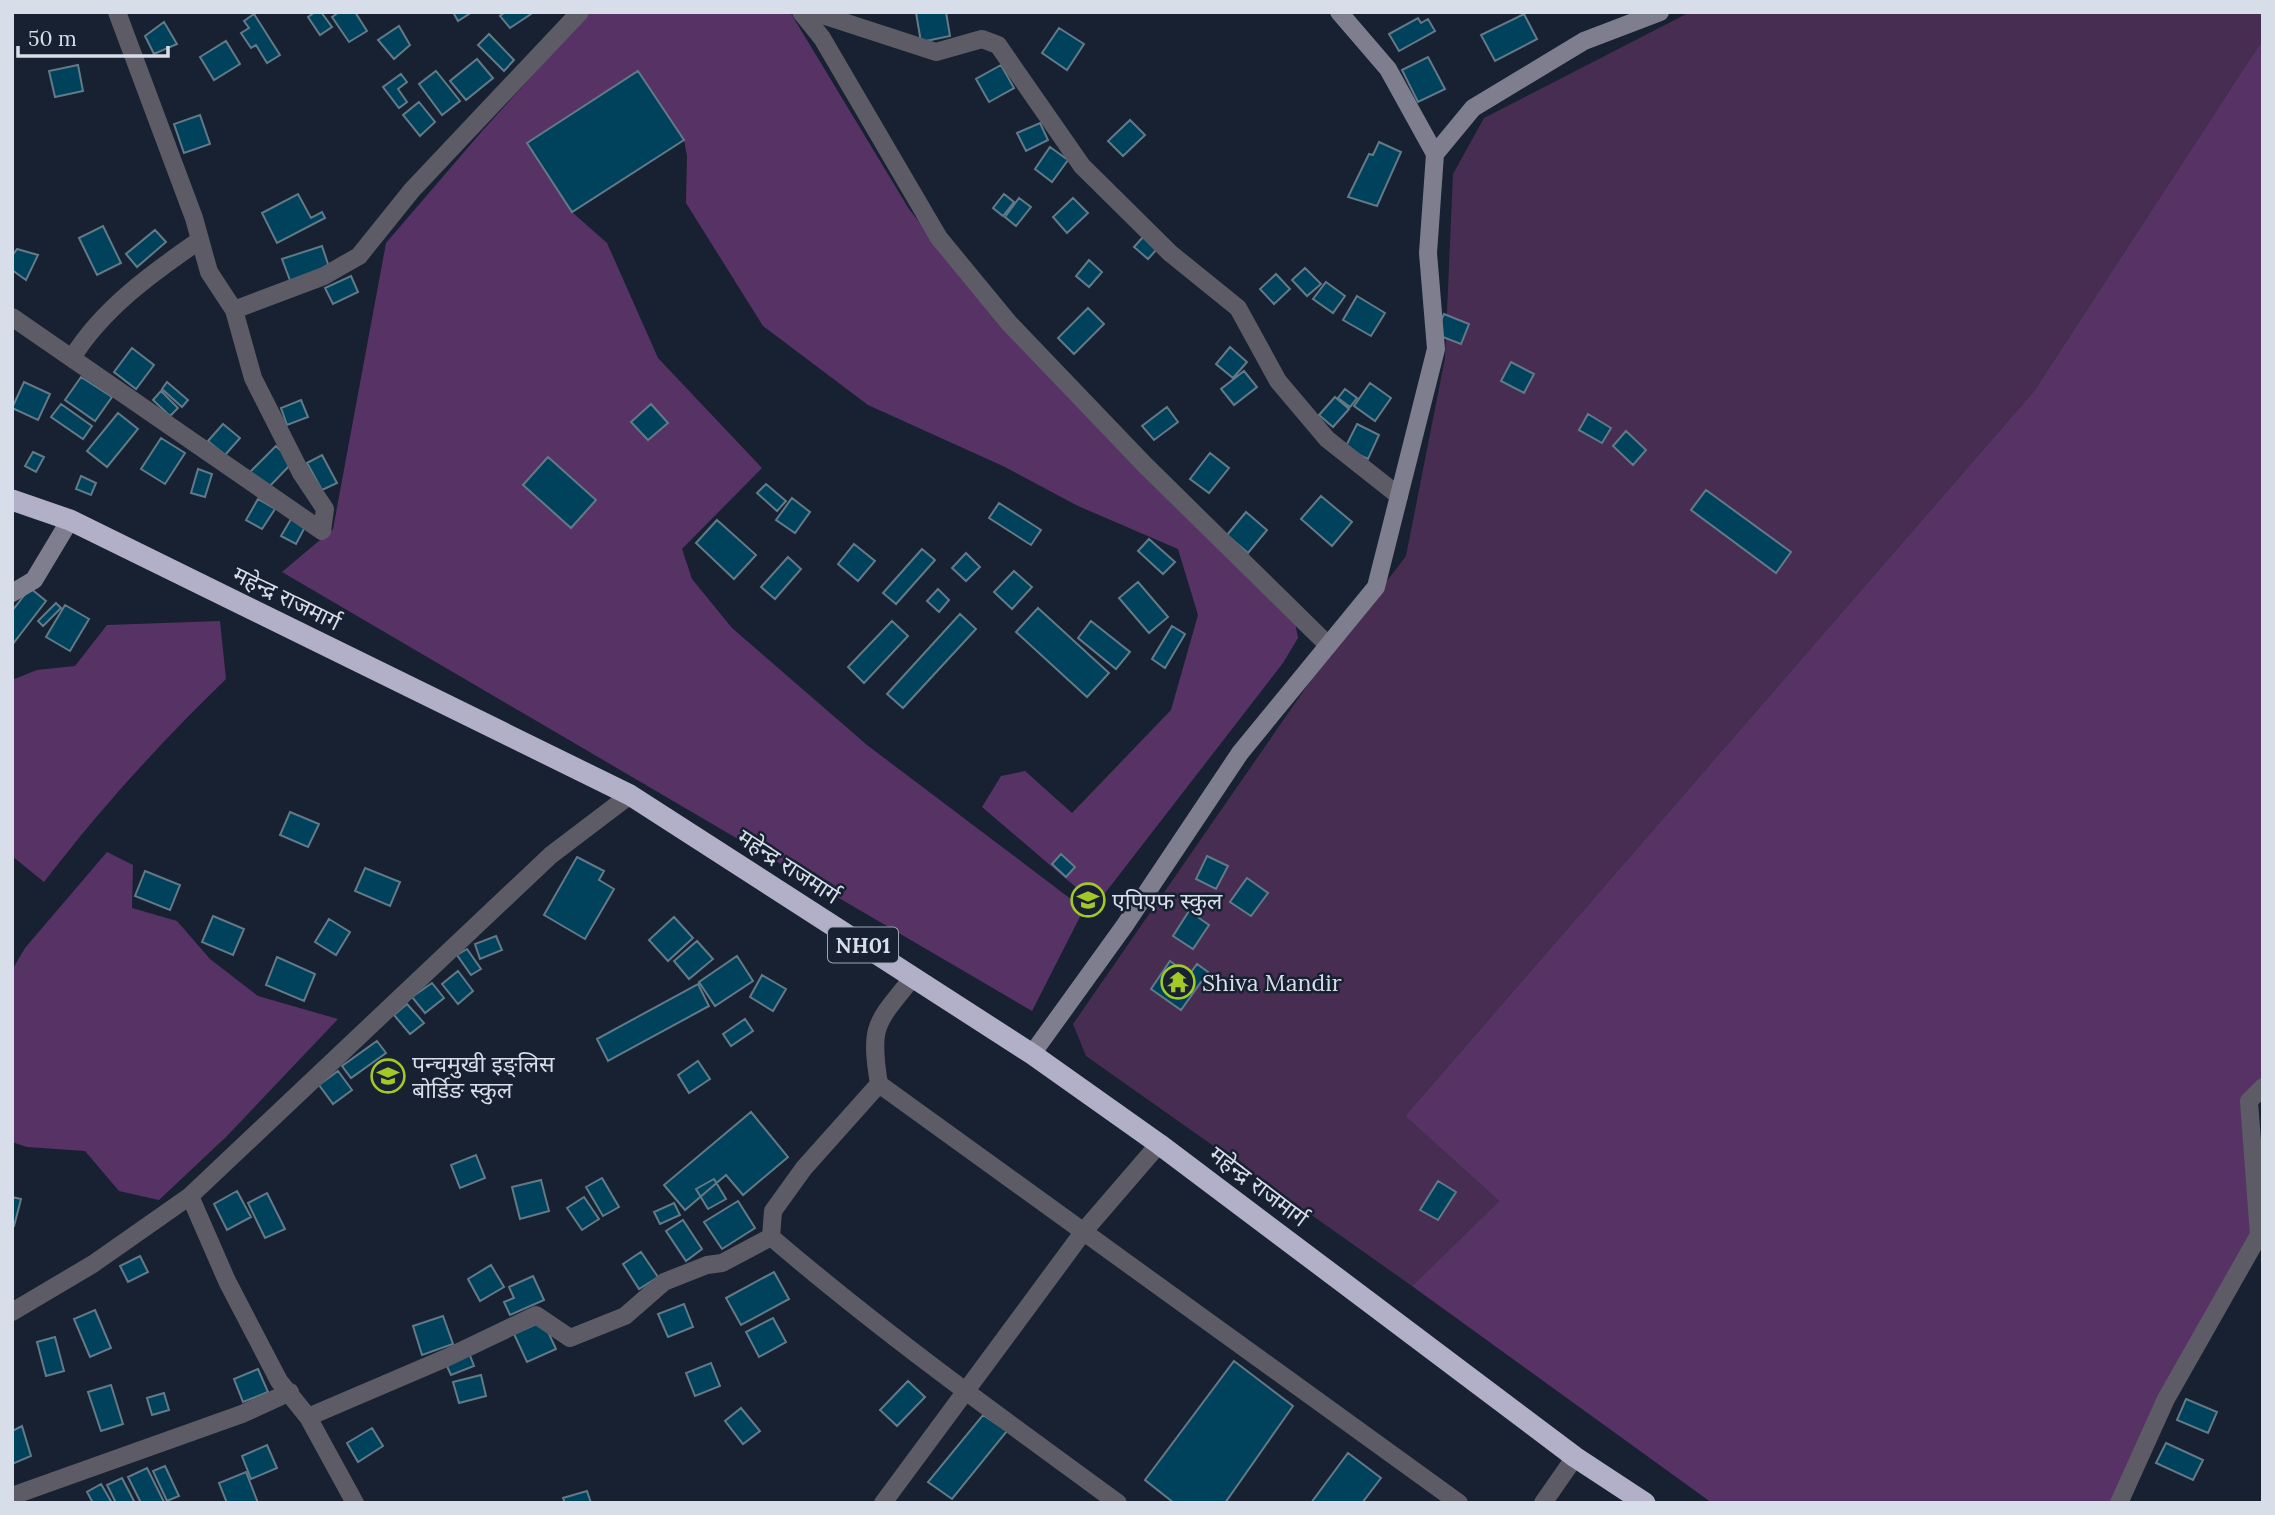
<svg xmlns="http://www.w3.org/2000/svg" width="2275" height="1515" font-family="Lora,'Noto Sans Devanagari',serif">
<rect width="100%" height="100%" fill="#172131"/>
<!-- green -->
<path fill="#472d52" d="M1690 12H2263V39L2034 391 1405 1116 1499 1201 1412 1286 1086 1056 1073 1024 1309 683 1406 556 1445 358 1453 174 1484 118Z"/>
<!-- forest -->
<path fill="#573365" d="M590 12H790L909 209 1000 325 1295 622 1298 638 1283 663 1102 897 1078 889 982 807 1001 776 1025 771 1072 813 1171 710 1198 615 1178 549 1078 506 1005 467 868 405 763 326 686 203 687 156 684 140 638 71 527 143 572 212 607 243 658 358 762 468 682 549 692 579 732 628 867 745 1084 909 1032 1011 282 572 333 529 386 243 483 130Z
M2263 39V1087L2249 1101 2259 1235 2119 1503H1712L1412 1286 1499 1201 1405 1116 2034 391Z
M220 621 226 679C159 744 101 808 44 882L12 856V680L37 670 75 666 107 625Z
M107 852 133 865 132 908 177 921 210 959 258 996 338 1019 226 1137 159 1200 119 1191 85 1151 27 1147 12 1142V970L25 948Z"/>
<!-- building -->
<path fill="#00415c" stroke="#627a87" stroke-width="2" d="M315 12H321L332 27 320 35 308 17Z
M339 12H355L367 31 349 42 332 17Z
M453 12H472L458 21Z
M505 12H534L510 28 500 16Z
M946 12 950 36 921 42 916 13Z
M254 14 280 55 267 63 256 45 251 48 241 33 249 28 244 21Z
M1524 14 1537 39 1495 61 1481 35Z
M1418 18 1421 23 1428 19 1435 31 1399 51 1389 34Z
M164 22 177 44 154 54 145 36Z
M399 26 410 45 394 59 378 40Z
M1059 28 1084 44 1067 70 1042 53Z
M489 34 514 60 504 71 478 45Z
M226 41 240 64 214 80 200 57Z
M1428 57 1445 89 1418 102 1402 70Z
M477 59 493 78 466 100 450 81Z
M78 65 83 91 55 97 49 71Z
M1001 65 1014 88 989 102 976 79Z
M436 71 460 101 442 115 419 84Z
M638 71 684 140 572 212 527 143Z
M401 74 407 82 398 89 407 102 399 108 383 87Z
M419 102 435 122 420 136 403 115Z
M200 115 210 144 184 153 174 124Z
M1130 120 1145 135 1123 156 1108 141Z
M1040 123 1048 140 1026 151 1017 133Z
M1379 142 1401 152 1377 206 1348 197 1369 154 1373 155Z
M1050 147 1068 160 1052 182 1035 169Z
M298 194 311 218 322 212 325 218 277 243 262 213Z
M1004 194 1014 202 1003 216 993 208Z
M1019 198 1031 207 1016 226 1005 217Z
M1073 198 1088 213 1067 233 1053 217Z
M103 226 121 263 97 275 79 238Z
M155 230 166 242 137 267 126 254Z
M1144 236 1157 249 1148 259 1134 247Z
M322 246 330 270 291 283 282 259Z
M17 249 38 255 26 280 12 270V256Z
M1089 260 1102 272 1089 287 1076 276Z
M1305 268 1321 284 1307 296 1292 280Z
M1276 274 1290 289 1274 304 1260 289Z
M351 276 358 292 333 304 325 288Z
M1326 282 1345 296 1333 313 1313 299Z
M1357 296 1385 313 1371 336 1343 320Z
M1088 308 1104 324 1074 354 1058 338Z
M1444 314 1469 324 1461 344 1435 334Z
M1230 347 1247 362 1233 378 1216 364Z
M132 348 154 365 136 389 114 372Z
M1511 362 1534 374 1524 393 1501 381Z
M1244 371 1257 387 1234 405 1221 389Z
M81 377 112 397 95 421 65 400Z
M24 382 50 394 38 420 12 408Z
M167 382 188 400 182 407 162 389Z
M1370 383 1391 398 1375 421 1354 406Z
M1345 389 1357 398 1350 407 1338 398Z
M161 391 178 408 170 416 153 400Z
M1335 397 1349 409 1333 427 1319 415Z
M301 400 308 417 287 425 281 408Z
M61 404 92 426 83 439 51 417Z
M651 404 668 423 648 440 631 422Z
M1167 407 1178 422 1154 440 1142 426Z
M118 413 138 429 107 467 87 451Z
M1588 414 1611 428 1602 443 1579 430Z
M223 424 240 438 225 455 208 441Z
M1357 424 1379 435 1368 459 1345 448Z
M1626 431 1646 450 1633 465 1613 446Z
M161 438 185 453 165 484 141 469Z
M276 446 293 462 267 489 250 472Z
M33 452 44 457 36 472 25 466Z
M1210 453 1229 468 1209 493 1190 479Z
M322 455 337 483 322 490 307 463Z
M548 457 596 500 571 528 523 485Z
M198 469 212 474 205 497 191 493Z
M81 476 96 483 91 495 76 489Z
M766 484 786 501 777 511 757 493Z
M1706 490 1791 552 1776 573 1691 510Z
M1321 496 1352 522 1332 546 1301 519Z
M792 498 810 512 795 533 776 520Z
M258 499 275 509 262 529 246 520Z
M999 503 1041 530 1031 545 989 518Z
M1246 512 1267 530 1248 553 1227 535Z
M291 519 305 527 296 544 281 536Z
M717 520 756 555 734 579 696 543Z
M1149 539 1175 562 1163 574 1138 551Z
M854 544 875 561 858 581 838 564Z
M922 549 935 560 896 604 883 593Z
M966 553 980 567 966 581 952 568Z
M788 557 801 569 775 599 761 587Z
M1014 571 1032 587 1012 609 994 592Z
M1138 582 1168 617 1149 633 1119 598Z
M30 588 46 601 12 645V611Z
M938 589 949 600 939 612 927 601Z
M56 603 61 608 43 626 38 621Z
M65 605 89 619 70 651 46 637Z
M1038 608 1109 673 1087 697 1016 632Z
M960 614 976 629 903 708 887 694Z
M892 621 908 636 864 683 848 667Z
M1091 621 1130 652 1116 669 1078 638Z
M1172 626 1185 634 1165 668 1152 659Z
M290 812 319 824 308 847 280 835Z
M1061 854 1075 867 1066 877 1052 864Z
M1207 856 1228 866 1216 889 1196 879Z
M577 857 604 871 599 880 614 889 585 939 544 915Z
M365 868 400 882 390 906 355 891Z
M145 871 180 885 170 910 135 896Z
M1247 878 1268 893 1251 916 1230 902Z
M1189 911 1209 925 1193 949 1173 936Z
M213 916 244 929 233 955 202 942Z
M674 917 693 938 668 961 649 940Z
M329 919 350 932 336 955 315 942Z
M496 936 502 950 480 959 475 944Z
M697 941 713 959 689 979 674 961Z
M467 949 481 969 471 975 457 955Z
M737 956 753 981 715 1006 699 982Z
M277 957 315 974 304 1001 266 985Z
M1170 961 1189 975 1197 964 1208 972 1181 1010 1151 989Z
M458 971 473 991 458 1004 442 984Z
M762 975 786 989 773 1011 750 997Z
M432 983 444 998 425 1013 412 997Z
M698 984 709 1006 608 1061 597 1039Z
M407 1004 424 1023 410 1034 394 1015Z
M745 1019 753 1031 731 1046 723 1034Z
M377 1041 386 1053 351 1078 342 1066Z
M698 1061 710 1079 689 1093 678 1075Z
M338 1071 352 1090 333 1104 319 1085Z
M751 1112 788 1157 743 1195 726 1175 685 1210 664 1185Z
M476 1155 485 1178 460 1188 451 1165Z
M602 1178 619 1207 603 1216 586 1187Z
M714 1179 726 1199 708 1209 696 1189Z
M541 1180 549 1211 520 1219 512 1187Z
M1438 1181 1456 1192 1438 1220 1420 1210Z
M237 1191 251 1217 227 1230 214 1204Z
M267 1193 285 1229 265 1238 248 1203Z
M12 1197 21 1199 14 1226H12Z
M584 1197 599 1219 582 1230 567 1208Z
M738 1201 755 1228 722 1249 704 1222Z
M674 1203 680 1215 660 1224 654 1212Z
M683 1220 702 1249 686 1261 666 1231Z
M641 1252 658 1277 639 1289 623 1264Z
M140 1256 148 1272 128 1282 120 1266Z
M491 1265 504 1287 480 1301 468 1279Z
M774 1272 789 1299 741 1325 726 1298Z
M533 1276 544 1300 510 1315 504 1302 514 1298 509 1287Z
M684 1304 693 1327 668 1337 658 1314Z
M95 1310 111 1348 90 1357 74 1319Z
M443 1316 453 1344 422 1355 413 1326Z
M773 1318 786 1342 759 1357 746 1332Z
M543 1321 556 1349 527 1362 514 1334Z
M55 1337 64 1371 46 1376 37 1342Z
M469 1353 474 1366 451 1375 445 1362Z
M1234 1361 1293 1406 1225 1503H1174L1145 1480Z
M711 1363 720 1386 695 1396 686 1373Z
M258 1369 268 1392 243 1402 234 1379Z
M481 1375 486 1396 459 1403 453 1382Z
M908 1381 925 1397 897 1426 880 1410Z
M111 1385 123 1424 101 1431 88 1392Z
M164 1393 169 1410 152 1415 147 1398Z
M2186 1399 2217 1412 2208 1433 2177 1420Z
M741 1408 760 1431 743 1444 725 1421Z
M983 1415 1007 1431 952 1499 928 1482Z
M22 1426 31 1456 12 1464V1431Z
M372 1428 383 1446 358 1462 347 1443Z
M2166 1443 2203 1460 2193 1480 2156 1463Z
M267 1445 277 1468 251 1479 242 1456Z
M1348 1453 1381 1478 1362 1503H1311Z
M165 1466 179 1496 167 1501 153 1471Z
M147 1468 164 1502 162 1503H141L128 1477Z
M246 1472 258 1503H227L219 1483Z
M122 1478 135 1503H116L107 1485Z
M101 1484 112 1503H93L87 1492Z
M587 1491 591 1503H565L563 1498Z"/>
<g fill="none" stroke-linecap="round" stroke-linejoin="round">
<!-- street -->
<path stroke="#5d5c66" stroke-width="18" d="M801 12 822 38 939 238 1009 323 1145 465 1328 645
M813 12 936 52 982 39 998 45 1082 166 1170 253 1238 308 1278 381 1327 439 1399 496
M234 310 324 276 359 256 412 190 580 12
M12 317 322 531 325 509 301 473 253 378 234 310 209 272 194 218 117 12
M72 358C102 309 152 273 200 240
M913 977C877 1023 869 1023 879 1084L1459 1503
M879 1084 804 1168 773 1211 771 1237C882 1332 1000 1417 1118 1503
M190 1196 227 1281 279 1381 308 1417 355 1503
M12 1312 93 1264 190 1196 551 855 630 795
M308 1417 446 1358 536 1315 570 1338 625 1316 664 1282 707 1265 722 1263 771 1237
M12 1496 242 1414 290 1392
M883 1503 1084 1231 1159 1144
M1543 1503 1575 1457
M2119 1503 2166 1399 2259 1235 2249 1101 2263 1087"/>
<!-- secondary -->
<path stroke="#7f7e8e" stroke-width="18" d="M1339 12 1388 69 1435 154
M12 593 34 580 70 520
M1032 1054 1125 925 1240 753 1376 587 1436 349 1428 253 1435 154 1473 108 1584 41 1660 12"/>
<!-- highway -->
<path stroke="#b2b0c9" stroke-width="21" d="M12 500 70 520 630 795 1032 1054 1159 1144 1575 1457 1645 1503"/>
</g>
<!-- icons -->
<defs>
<symbol id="school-ring" viewBox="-11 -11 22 22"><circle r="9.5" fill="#172131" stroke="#a2c928" stroke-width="1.5"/><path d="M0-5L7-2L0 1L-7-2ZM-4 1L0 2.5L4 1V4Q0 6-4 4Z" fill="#a2c928"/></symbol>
<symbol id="temple-ring" viewBox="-11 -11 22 22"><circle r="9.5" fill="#172131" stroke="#a2c928" stroke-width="1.5"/><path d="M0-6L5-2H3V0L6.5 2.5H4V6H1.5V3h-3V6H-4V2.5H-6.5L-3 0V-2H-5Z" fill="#a2c928"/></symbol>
</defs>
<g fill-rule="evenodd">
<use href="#school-ring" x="1069" y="881" width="38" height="38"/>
<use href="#temple-ring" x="1159" y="963" width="38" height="38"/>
<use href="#school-ring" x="369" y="1057" width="38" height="38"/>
</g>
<g text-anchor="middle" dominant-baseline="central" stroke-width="5" stroke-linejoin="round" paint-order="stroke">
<!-- shield labels -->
<rect fill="#172131" stroke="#9da5b2" stroke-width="2" x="828" y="927.5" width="70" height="35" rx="5"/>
<g font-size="21" font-weight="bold" fill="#d7dee9">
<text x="863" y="945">NH01</text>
</g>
<!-- street labels -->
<g font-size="23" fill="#d7dee9" stroke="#172131">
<text transform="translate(287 598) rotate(26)">महेन्द्र राजमार्ग</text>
<text transform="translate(789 866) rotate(33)">महेन्द्र राजमार्ग</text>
<text transform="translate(1259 1186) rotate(37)">महेन्द्र राजमार्ग</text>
</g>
<!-- poi labels -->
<g font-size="23" fill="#d7dee9" stroke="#172131" text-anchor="start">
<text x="1112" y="900">एपिएफ स्कुल</text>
<text x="1202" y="982">Shiva Mandir</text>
<text x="412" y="1063">पन्चमुखी इङ्लिस<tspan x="412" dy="26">बोर्डिङ स्कुल</tspan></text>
</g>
</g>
<!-- border -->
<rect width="2275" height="1515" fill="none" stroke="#d7dee9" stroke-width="28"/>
<!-- scale -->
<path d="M18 46v10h150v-10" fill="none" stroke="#d7dee9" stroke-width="3.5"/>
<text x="28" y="46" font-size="21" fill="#d7dee9" stroke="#172131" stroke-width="5" paint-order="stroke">50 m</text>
</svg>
